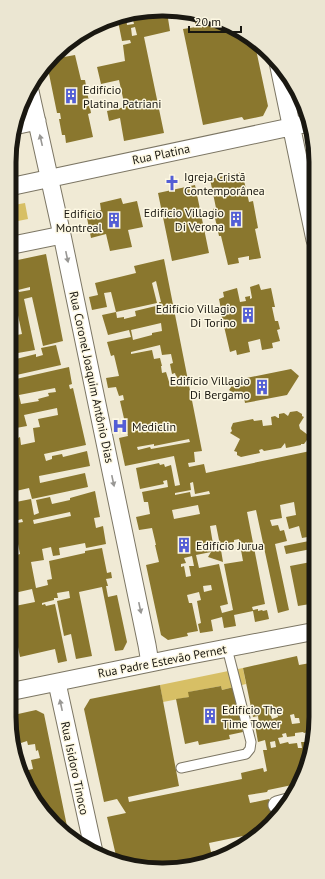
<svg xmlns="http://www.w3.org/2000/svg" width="325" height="879" font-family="'PT Sans',sans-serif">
<rect width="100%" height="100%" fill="#f0ead5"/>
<!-- green -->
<path fill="#d7bf65" d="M25 203 28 219 13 222 14 205Z
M243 668 246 684 222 690 221 686 189 692V697L163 702 160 685Z"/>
<!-- building -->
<path fill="#8a772e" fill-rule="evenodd" d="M143 10 167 12 170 31 144 37 164 133 124 141 120 118 109 121 107 111 125 107 119 80 101 84 97 67 125 61 123 45 131 43 130 40 122 41 118 21 106 24 105 23 126 16 127 25 134 24 132 16H127ZM135 27 137 35 132 36 131 28Z
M193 14H202V16L205 15 248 35 254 40 268 106 263 116 244 120 242 117 203 125 183 29 196 27Z
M75 55 81 80H85L91 113 88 114 93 137 66 143 65 135H62L59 119H61L60 113H57L48 69 51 68 50 61 53 59Z
M242 172 249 202 253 201 258 228 255 229 261 258 249 260V256L238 258 239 263 228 265 221 236H219L213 209 216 208 210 179Z
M195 185 209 253 172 261 158 193Z
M121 198 123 204 137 201 143 227 128 230 132 247 110 251 106 234 91 238 86 213 101 210 100 203Z
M46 254 63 341 43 346 32 297 24 299 35 350 12 354V336L22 334 13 292V261ZM30 287V290L19 292 18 290Z
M164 259 202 451 194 452 195 462 188 463 189 467 204 464 206 473 315 450 316 548 286 554 284 546 314 540 313 536 302 538 299 526 289 529 286 517 296 515 294 502 280 505 282 518 270 520 272 526 278 525 280 531 284 530 287 541 275 544 289 610 278 613 256 510 247 512 265 604 252 607 253 610 258 609V611L262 610 263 611 267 610 269 619 255 622 253 611 234 615 236 626 224 628 222 617 211 620 213 631 200 633 198 624 201 623 197 601 201 600 199 592 187 595 189 603H192L198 631 187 633 188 636 168 640 161 635 146 565 159 562 155 545H156L152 528 139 530 136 517 150 514 148 502H144L142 492 168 487 167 480 163 481 164 484 140 489 136 468 159 463 160 465 164 464 165 467 171 465 175 486 180 485 174 456 125 466 119 438 128 436 120 401 124 400 123 395 119 396 116 387 108 388 106 378 119 376 114 355 111 356 107 342 131 337 129 330 108 335 102 315 116 312 117 318 124 317V319L136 316 135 311 160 305 159 302H161L156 281 152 283 157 303 116 312 111 292 104 293 107 307 92 310 89 297 98 295 95 283 136 273 134 266ZM161 323 162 331 152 333V335L133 340 131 330ZM160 345 162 355 171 354 173 363 170 364 172 374 175 373 178 383 170 385 166 372 162 373 161 366H162L160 358 154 359 152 350 131 354V352ZM189 439 190 442 151 449 150 447 138 450 137 447 154 444V446ZM193 482 195 494 209 491 210 494 191 497 190 492 175 495V493L191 490 190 483ZM198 505 200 514 174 519 172 510ZM216 525 220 545 234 542V540L239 539 243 561 224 564 233 610 222 613 220 606 228 604 219 564 199 568 196 555 211 552 208 557 223 562 221 550 215 551 213 544 210 526ZM192 556 194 566H189L191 576 186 577 184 566 181 567V564L186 563 184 558ZM211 585 212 590 204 592 203 586Z
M259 284 261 290 271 288 275 307H272L275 321H278L280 329 277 330 280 341 272 343 273 348 262 350 260 339 248 342 250 352 237 355 236 350 230 352 220 309H221L219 299 224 297 223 292 237 288 240 302 246 301 245 297 250 296V299L252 298 250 287Z
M13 317 16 329 12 330Z
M56 345 61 365 12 376V365L17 364 16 359 36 354V357L43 355 41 348Z
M69 367 72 384 69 385 70 389 73 388 86 445 44 454 46 461 52 459V456L62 454 63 457 87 451 90 466 39 476 40 483 85 473 88 487 32 499 29 488 16 491 14 482H11L12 388 18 387 16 379ZM55 388 56 392 48 393 49 396 38 399 39 401 21 404 19 395ZM57 408 58 415 38 419 40 427 33 428 35 442 21 445 20 437 18 438 16 428 27 426 24 415Z
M291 369 299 376 287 395 245 403 244 397H241L242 399 229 390 236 380Z
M297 411 302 414V416L304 417 299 425 300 429 308 435 307 440 304 444H301V445L286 448 285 443 281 448 264 451 262 449 259 450 260 453 241 457 237 455V452L234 451 240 439 230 433 232 431 231 428 233 423 253 419 254 421 262 420 263 426 272 425 271 417 275 416 278 418H279V414L284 413 288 416 290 412Z
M95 491 100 517 94 518 96 528 103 526 106 544 86 548 85 543 59 548 60 555 53 556 51 547 42 549 44 560 31 562 36 588 48 585 47 580 52 579 49 561 85 553V551L102 548 107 573 111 572 112 578 106 579 108 586H106L108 597 117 595 127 642 123 650 115 651 102 587 79 592 92 656 76 659 71 634 64 636 57 601 70 598 69 591 57 593 58 598H54V600L42 603V605L45 604 46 606 55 604 67 661 58 663 55 649 20 657 10 607 35 602 32 589 10 594V574L16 573 14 566 10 567V552L16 551 17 555 20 554 18 544 11 546V536H12L11 524 23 522 22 519 11 522V503L31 499 34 515 39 513 36 500 50 497 52 504 70 500V498ZM70 512 71 516 34 524 33 520Z
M316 561V603L298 606 290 566Z
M10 648 14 664 9 665Z
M297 656 299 665 316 662V689H315L316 695V717L314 731 304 733 303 732 295 733V736L287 737 286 733 282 734 283 737 278 738 280 744 288 742 289 744 297 743 298 748H302L301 742H305V739L309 738V742L313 741 311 756 297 784 268 790 267 792 248 795 250 803 269 799 273 820 248 844 193 867 142 869 117 860 107 817 126 813 117 799 104 802 84 709 90 699 160 685 179 786 128 797 129 802 242 779 241 773 263 768 264 772 267 771 263 750H267L265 740 258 742 255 725 259 724 258 716 253 717 243 668ZM277 712 278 717 272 719 270 713ZM294 714 295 718H299L300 723 292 724 290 715ZM275 741 276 747 271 748 270 742ZM243 836 244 845 211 852 209 843Z
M221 686 222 690 234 687 243 732 229 735 230 739 199 745 198 741 185 744 176 699 189 697 188 692Z
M36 710 44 714 69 836 47 818 17 766 9 716ZM27 741 28 745 35 744 36 751 38 750 40 758 31 760 33 769 24 771 21 759H24L23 756H21L19 742H20L21 743Z"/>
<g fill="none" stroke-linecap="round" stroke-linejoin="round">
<defs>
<path id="service" d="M181 768 246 754 250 749 251 742 227 648"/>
<path id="minor" d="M278 62 315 240
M30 91 62 235 147 645 150 663
M14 126 37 121
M14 186 309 123
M13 245 62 235
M57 683 94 852
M9 692 170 659 316 631
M277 805 288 802"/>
</defs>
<!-- service casing -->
<use href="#service" stroke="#7c7664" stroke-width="11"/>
<!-- minor casing -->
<use href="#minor" stroke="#7c7664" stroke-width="19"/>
<!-- service -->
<use href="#service" stroke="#fff" stroke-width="9"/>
<!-- minor -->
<use href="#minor" stroke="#fff" stroke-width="17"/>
</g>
<!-- one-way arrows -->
<defs><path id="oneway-solid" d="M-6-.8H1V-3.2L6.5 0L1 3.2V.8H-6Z"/></defs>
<g fill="#989794">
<use href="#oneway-solid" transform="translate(41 140) rotate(-103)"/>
<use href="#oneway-solid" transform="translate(67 257) rotate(78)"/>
<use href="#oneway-solid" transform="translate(113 481) rotate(78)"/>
<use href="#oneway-solid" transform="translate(140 608) rotate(78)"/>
<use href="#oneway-solid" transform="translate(61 705) rotate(-102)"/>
</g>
<!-- icons -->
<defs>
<symbol id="building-bare" viewBox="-9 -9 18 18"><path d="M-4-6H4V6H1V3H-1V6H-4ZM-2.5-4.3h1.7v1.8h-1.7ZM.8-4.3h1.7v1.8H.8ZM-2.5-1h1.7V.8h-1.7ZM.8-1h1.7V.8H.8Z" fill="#535ed5" stroke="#fdf8e3" stroke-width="2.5" paint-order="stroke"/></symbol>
<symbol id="church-bare" viewBox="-9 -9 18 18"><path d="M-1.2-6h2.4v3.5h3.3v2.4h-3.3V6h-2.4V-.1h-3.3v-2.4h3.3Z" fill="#535ed5" stroke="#fdf8e3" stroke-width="2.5" paint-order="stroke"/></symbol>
<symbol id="hospital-bare" viewBox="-9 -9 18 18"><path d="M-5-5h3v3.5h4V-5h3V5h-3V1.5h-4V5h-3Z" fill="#535ed5" stroke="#fdf8e3" stroke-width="2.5" paint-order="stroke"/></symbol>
</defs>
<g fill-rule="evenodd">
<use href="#building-bare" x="60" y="85" width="22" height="22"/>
<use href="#church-bare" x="161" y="172" width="22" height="22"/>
<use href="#building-bare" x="225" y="208" width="22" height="22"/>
<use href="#building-bare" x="103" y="209" width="22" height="22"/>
<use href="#building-bare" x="237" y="304" width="22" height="22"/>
<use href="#building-bare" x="251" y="376" width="22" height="22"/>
<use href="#hospital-bare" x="109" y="415" width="22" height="22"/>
<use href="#building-bare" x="173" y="534" width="22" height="22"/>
<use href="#building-bare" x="199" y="705" width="22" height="22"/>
</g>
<g text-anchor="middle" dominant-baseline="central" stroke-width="3" stroke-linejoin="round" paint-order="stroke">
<!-- poi labels -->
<g font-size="12" fill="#1a1811" stroke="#fdf8e3" text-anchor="start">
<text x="83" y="89">Edifício<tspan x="83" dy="14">Platina Patriani</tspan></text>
<text x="184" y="176">Igreja Cristã<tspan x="184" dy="14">Contemporânea</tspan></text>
<text x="224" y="212" text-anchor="end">Edifício Villagio<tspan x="224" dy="14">Di Verona</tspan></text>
<text x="102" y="213" text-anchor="end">Edifício<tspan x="102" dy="14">Montreal</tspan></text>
<text x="236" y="308" text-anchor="end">Edifício Villagio<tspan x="236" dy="14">Di Torino</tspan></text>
<text x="250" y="380" text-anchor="end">Edifício Villagio<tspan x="250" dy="14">Di Bergamo</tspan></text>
<text x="132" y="426">Mediclin</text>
<text x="196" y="545">Edifício Jurua</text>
<text x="222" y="709">Edifício The<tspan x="222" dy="14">Time Tower</tspan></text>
</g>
<!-- street labels -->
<g font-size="12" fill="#1a1811" stroke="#fdf8e3">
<text transform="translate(161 154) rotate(-12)">Rua Platina</text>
<text transform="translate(92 377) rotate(78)">Rua Coronel Joaquim Antônio Dias</text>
<text transform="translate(162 661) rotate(-11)">Rua Padre Estevão Pernet</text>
<text transform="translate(75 768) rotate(78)">Rua Isidoro Tinoco</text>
</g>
</g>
<!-- crop -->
<path d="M0 0H325V879H0ZM162 16H163A146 146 0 0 1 309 162V717A146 146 0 0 1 163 863H162A146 146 0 0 1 16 717V162A146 146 0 0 1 162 16Z" fill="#ebe6d2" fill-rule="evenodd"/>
<path fill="none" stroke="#1a1811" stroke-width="5" d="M162 16H163A146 146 0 0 1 309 162V717A146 146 0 0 1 163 863H162A146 146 0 0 1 16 717V162A146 146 0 0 1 162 16Z"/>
<!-- scale -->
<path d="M189 26v6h52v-6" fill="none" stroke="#1a1811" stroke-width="2"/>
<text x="195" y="26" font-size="12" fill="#1a1811" stroke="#fdf8e3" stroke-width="3" paint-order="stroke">20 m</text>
</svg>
